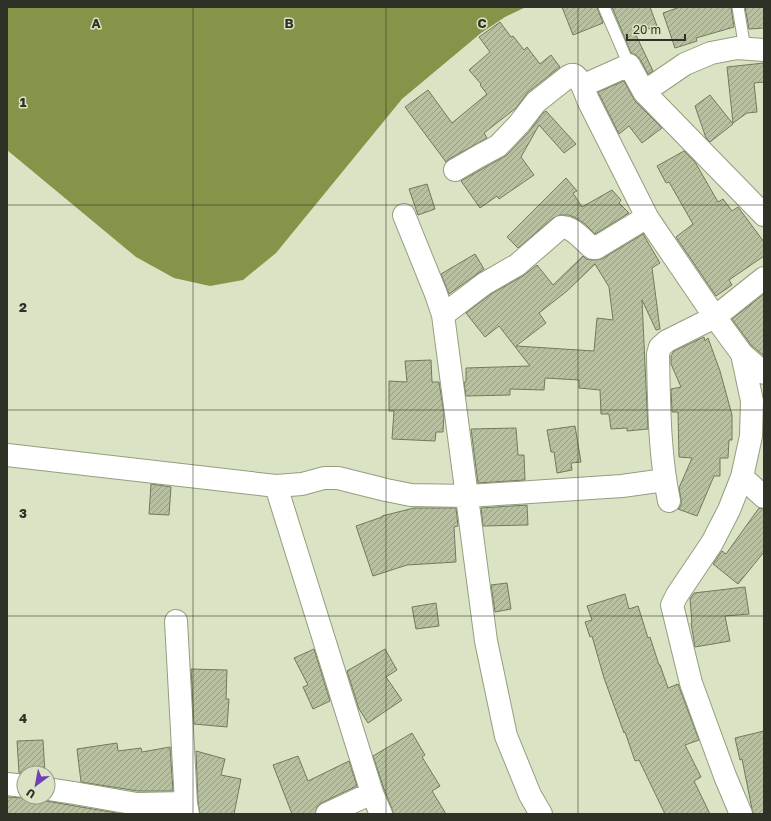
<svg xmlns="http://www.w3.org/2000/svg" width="771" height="821" font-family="'Golos Text',sans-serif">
<defs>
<pattern id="building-hatch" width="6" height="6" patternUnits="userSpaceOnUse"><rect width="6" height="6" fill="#b7c0a0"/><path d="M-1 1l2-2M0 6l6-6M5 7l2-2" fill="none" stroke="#959d82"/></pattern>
</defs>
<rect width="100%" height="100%" fill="#dae3c3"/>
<!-- water -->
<path fill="#84954a" d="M7 7H526L505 17 481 33 402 99 276 253 243 280 210 286 174 278 136 257 7 150Z"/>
<!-- building -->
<path fill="url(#building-hatch)" stroke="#727a5d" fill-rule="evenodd" d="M562 7H597L603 23 573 35Z
M612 7H650L657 26 635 33 653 71 648 74 640 59 636 55 631 53Z
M680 7H731L734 27 696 38 697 41 675 48 663 13Z
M745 7H764V28L749 29Z
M500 22 511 37 513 36 524 50 527 47 540 64 551 55 560 67 528 92 516 108 484 133 487 138 449 159 446 162 405 107 428 90 452 123 487 94 480 85 481 84 469 70 490 52 479 37Z
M764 63V82L754 83 757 112 747 113 733 123 727 67Z
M624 81 635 101 662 128 642 143 629 126 619 134 598 92Z
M710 95 733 124 710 142 706 138 695 106Z
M546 111 576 144 564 153 539 125 521 157 534 175 499 199 497 196 480 208 461 181 507 155 528 133 543 113Z
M684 151 695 162 718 202 723 199 732 211 738 207 764 242V256L729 280 732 285 716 296 676 237 693 224 669 182 666 183 657 166Z
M566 178 577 191 573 193 582 207 612 190 621 200 619 203 629 213 595 234 585 224 576 218 569 215H561L553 218 518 248 507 237Z
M427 184 435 209 418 215 409 189Z
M643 234 660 263 652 268 660 329 656 330 642 300 648 429 627 431V428L611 429 609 414H601L600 390 579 388V380L545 378 544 390 510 389V395L466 396 464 382H466V368L530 366 499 326 485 337 466 313 491 294 523 276 537 265 553 285 583 256 586 259 593 260 602 259ZM595 264 609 287 613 320 597 318 594 351 516 346 546 323 539 313 567 291Z
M475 254 484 269 449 294 441 274Z
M764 294V356L751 345 732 319Z
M704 337 705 341 708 338 720 371 732 415V440H729L728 458H720V476H714L697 516 678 509 681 505V499L679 488 692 458 679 457 678 412H672L671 389 681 387 671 364V356L674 351Z
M431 360 432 382H439L444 414 443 432H436L435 441 392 439 394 411H389V381L407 382 405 361Z
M575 426 581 462 571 463 572 470 557 473 554 452H551L547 430Z
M516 428 518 455H524L525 480 478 483 471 429Z
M151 484 171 487 169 515 149 514Z
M527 505 528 525 483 526 481 508Z
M414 508H456L458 526 454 527 456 562 407 565 373 576 356 526 382 517V516Z
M759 508 764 509V552L738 584 713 564 722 551 726 554Z
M507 583 511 609 495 612 491 585Z
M745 587 749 614 725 616 730 641 695 647 691 623H692L690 599 694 593Z
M625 594 629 609 638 606 648 638 650 637 659 665H660L668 688 678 684 699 740 685 745 701 777 694 781 710 814H665L639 760 635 761 625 732 624 733 604 678 592 636 590 637 585 622 592 620 587 606Z
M436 603 439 626 416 629 412 607Z
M314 649 330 701 313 709 303 687 308 685 294 658Z
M385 649 397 670 386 677 402 700 368 723 359 709 347 671Z
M191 669 227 670 226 699H229L227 727 194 724Z
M764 731V814H753L742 759 740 760 735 738Z
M412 733 425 755 422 757 440 786 432 791 446 814H393L392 809 384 789 373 756Z
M43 740 45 773H19L17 741Z
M117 743 118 751 141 748 142 752 170 747 173 791H138L81 782 77 749Z
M196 751 225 759 221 775 241 779 234 814H200L198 802Z
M298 756 308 781 349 761 357 786 321 803 317 807 315 814H292L273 765Z
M7 797 23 798 30 797H39L41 799 46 801 122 814H7Z"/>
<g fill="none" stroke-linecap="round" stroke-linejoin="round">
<defs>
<path id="service" d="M604 7 629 65
M738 7 745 49"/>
<path id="minor" d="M644 92 685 64 711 53 737 48 764 50
M455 170 481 155 498 146 519 124 536 102 569 76C577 72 579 81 583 87
M404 215 436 294 443 315 486 641 506 736 530 795 541 814
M764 215 644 92 629 65 591 82 583 87 588 100 647 217 655 229 715 317 742 354 764 373
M443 315 484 284 517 265 561 227C572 226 582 239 590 246L593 248H596L647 217
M7 455 276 486 302 484 324 478H338L386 490 411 495 468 496 622 486 665 480
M742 477 764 497
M276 486 372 793 381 814
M669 501C659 453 659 402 658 354L660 347 667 341 715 317 764 278
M176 621 186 803 188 814
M7 784 24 786
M48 789 74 793 137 804 186 803
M327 814 372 793
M741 814 725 776 691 683 672 605 677 595 712 543 729 510 742 477 751 436 752 401 742 354"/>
</defs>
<!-- service casing -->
<use href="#service" stroke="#959d7f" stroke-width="13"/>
<!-- minor casing -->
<use href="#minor" stroke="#959d7f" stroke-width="24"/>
<!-- service -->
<use href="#service" stroke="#fff" stroke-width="11"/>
<!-- minor -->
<use href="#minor" stroke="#fff" stroke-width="22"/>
</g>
<!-- grid -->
<path fill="none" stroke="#2e3125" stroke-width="1" stroke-opacity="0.55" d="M193 7V814M386 7V814M578 7V814M7 205H764M7 410H764M7 616H764"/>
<g font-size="13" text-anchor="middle" font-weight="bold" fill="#2e3125" stroke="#dae3c3" stroke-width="3" stroke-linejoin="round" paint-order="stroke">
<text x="96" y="28">A</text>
<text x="289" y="28">B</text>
<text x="482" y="28">C</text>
<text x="23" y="107">1</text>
<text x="23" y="312">2</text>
<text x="23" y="518">3</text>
<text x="23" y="723">4</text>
</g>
<!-- border -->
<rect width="771" height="821" fill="none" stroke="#2e3125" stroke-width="16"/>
<!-- north arrow -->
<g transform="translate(36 785) rotate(212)"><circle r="19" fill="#dae3c3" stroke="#959c84"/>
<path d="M0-3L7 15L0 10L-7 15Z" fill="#723eb4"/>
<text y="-6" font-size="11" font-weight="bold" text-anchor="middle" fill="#2e3125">U</text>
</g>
<!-- scale -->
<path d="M627 34v6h58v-6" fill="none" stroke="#2e3125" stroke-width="2"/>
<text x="633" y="34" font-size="12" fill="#2e3125" stroke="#dae3c3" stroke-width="3" paint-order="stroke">20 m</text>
</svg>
